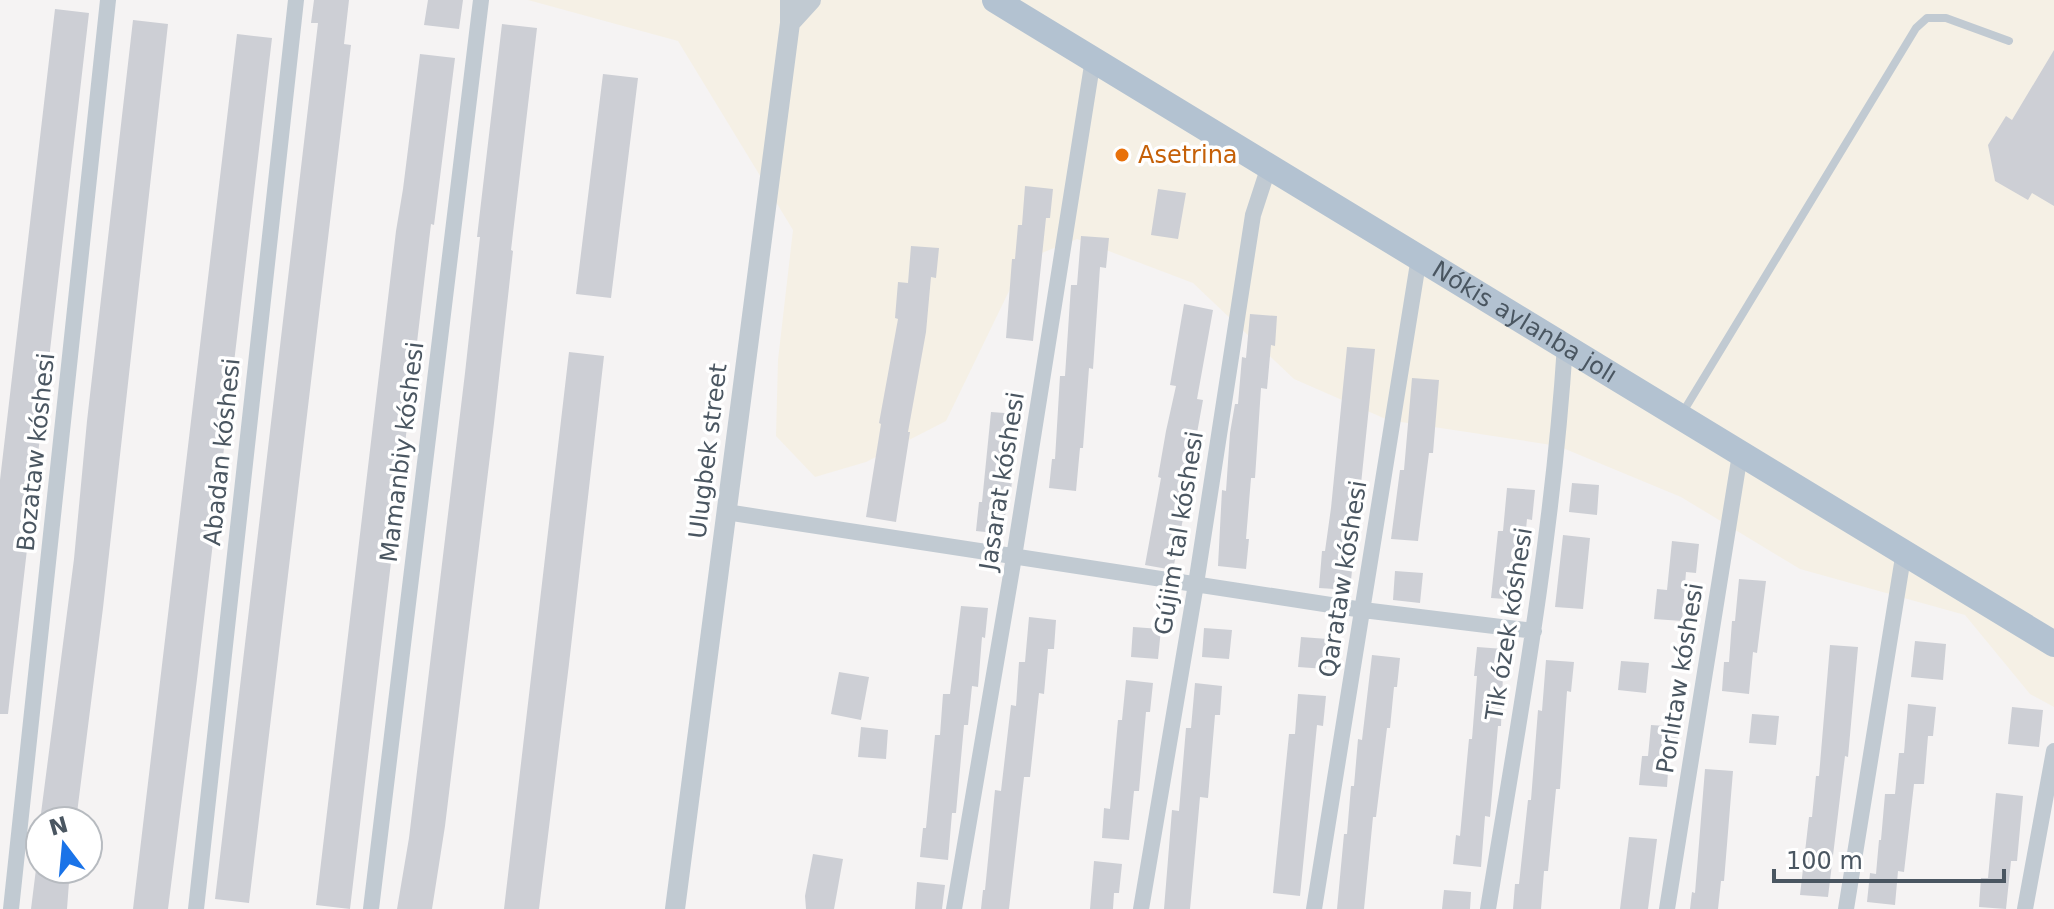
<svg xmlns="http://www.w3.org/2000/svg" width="2054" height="909" font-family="'DejaVu Sans',sans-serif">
<rect width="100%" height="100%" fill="#f5f3f3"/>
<!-- sand -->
<path fill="#f5f0e5" d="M528 0H2054V707L2030 694 1965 615 1800 569 1681 497 1558 446 1388 420 1294 379 1193 283 1077 239 1024 260 946 421 866 462 815 477 776 436 778 360 793 230 678 41Z"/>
<!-- building -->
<path fill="#cdcfd5" d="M314 0H349L344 44 351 45 249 903 215 899 318 23H311Z
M428 0H463L459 29 424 25Z
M55 9 89 13 8 714H0V480Z
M133 20 168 24 103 608 76 821H40L74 559 87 421Z
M502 24 537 28 511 250 513 251 494 423 445 826 432 909H397L409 838 465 373 480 237H477Z
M237 34 272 38 197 679 168 909H133Z
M2054 50V206L2032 193 2028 200 1995 181 1988 145 2006 116 2012 120Z
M420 54 455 58 434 225 431 224 350 909 316 905 396 231 403 189Z
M603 74 638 78 611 298 576 294Z
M1025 186 1053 189 1050 218H1046L1033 341 1006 338 1012 259H1015L1018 225H1022Z
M1158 189 1186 193 1178 239 1151 235Z
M1081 236 1109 238 1106 268 1100 267 1093 369 1089 368 1083 448H1080L1076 491 1049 488 1052 459H1055L1060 376H1065L1071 285H1077Z
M911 246 939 248 936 278 931 277 926 332 908 432H910L896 522 866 517 881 424 879 423 898 319 895 318 898 282 908 283Z
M1184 304 1213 310 1197 399 1203 400 1197 433H1194L1185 487 1189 488 1173 570 1145 565 1161 478 1158 477 1166 431 1176 386 1170 385Z
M1250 314 1277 316 1275 346 1271 345 1267 389 1261 388 1255 478H1251L1246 539H1249L1246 569 1218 566 1222 490 1226 491 1230 433 1235 404H1238L1242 357 1246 358Z
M1347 347 1375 349 1350 590 1319 588 1322 551H1325L1331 508Z
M569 352 604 356 569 664 539 909H504Z
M1412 378 1439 380 1433 453H1429L1418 541 1391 539 1400 470H1404Z
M991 412 1018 414 1011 491H1007L1004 534 976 531 979 502H982Z
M1572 483 1599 485 1597 515 1569 512Z
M1507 488 1535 490 1532 520 1527 519 1519 600 1491 598 1498 531H1503Z
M1563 535 1590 538 1583 609 1555 607Z
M1672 541 1699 544 1696 573 1686 572 1682 621 1654 619 1657 589 1667 590Z
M1395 571 1423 573 1420 603 1393 600Z
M1739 579 1766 581 1757 653 1753 652 1749 694 1722 691 1724 662H1729L1732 621H1735Z
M961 606 988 608 985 638 982 637 978 687 972 686 968 725H964L956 813H952L948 860 920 857 923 828H926L935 735H940L943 694H950Z
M1029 617 1056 620 1054 649H1048L1044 694 1039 693 1030 777H1024L1009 909H981L983 890H985L995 790 1001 791 1011 705 1016 706 1019 662H1025Z
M1133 627 1161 629 1158 659 1131 657Z
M1204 628 1232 630 1229 659 1202 657Z
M1301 637 1328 639 1326 669 1298 667Z
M1915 641 1946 644 1943 680 1911 677Z
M1830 645 1858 647 1848 757 1845 756 1828 897 1800 895 1809 817H1812L1816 776H1819Z
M1477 647 1504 649 1501 726H1498L1490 817 1485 816 1481 867 1453 864 1456 835 1460 836 1469 739H1472L1477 676H1474Z
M1372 655 1400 658 1397 687H1394L1390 728H1387L1376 817H1373L1364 909H1337L1344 834H1347L1351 786H1354L1358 739 1362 740Z
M1546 660 1574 662 1571 692 1567 691 1560 789H1556L1548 871H1544L1541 909H1513L1515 884H1519L1528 800H1531L1538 710 1542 711Z
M1621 661 1649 663 1646 693 1618 690Z
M839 672 869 677 861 720 831 714Z
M1126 680 1153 683 1150 712H1146L1139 791H1134L1129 840 1102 838 1104 808 1110 809 1118 720H1122Z
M1195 683 1222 686 1220 715H1215L1208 798 1200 797 1190 909H1164L1172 810 1179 811 1186 728H1191Z
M1298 694 1326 696 1323 726 1317 725 1300 896 1273 893 1289 734H1295Z
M1908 704 1936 707 1933 736H1928L1924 784H1914L1904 872 1898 871 1895 905 1867 902 1870 873 1876 874 1879 840H1881L1885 794H1895L1899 753H1904Z
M2012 707 2043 710 2039 747 2008 744Z
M1752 714 1779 716 1776 745 1749 743Z
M1651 725 1679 727 1676 756H1669L1667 787 1639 785 1642 756H1648Z
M861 727 888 730 886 759 858 757Z
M1705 769 1733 771 1724 881H1721L1718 909H1690L1692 892 1695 893Z
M1996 793 2023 796 2017 861H2011L2006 909 1979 907 1981 878H1988Z
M1629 837 1657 839 1648 909H1620Z
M813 854 843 859 834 909H806L805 896Z
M1094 861 1122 864 1119 893H1114L1113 909H1090Z
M36 869H70L67 909H31Z
M917 882 945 885 942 909H915Z
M1444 890 1471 892 1470 909H1442Z"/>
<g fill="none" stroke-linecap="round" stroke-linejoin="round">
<!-- service -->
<path stroke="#c1cad2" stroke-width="8" d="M1683 412 1916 28 1927 18H1946L2009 41"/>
<!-- minor -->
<path stroke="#c1cad2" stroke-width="16" d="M726 512 1363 610 1534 631
M11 909 108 0
M196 909 296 0
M371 909 481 0
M954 909 1014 557 1093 59
M1141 909 1196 584 1253 215 1269 166
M1314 909 1419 257
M1488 909C1519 721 1553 535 1565 345
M1667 909 1740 454
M1846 909 1904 551
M2025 909 2054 751"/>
<!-- tertiary -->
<path stroke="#c1cad2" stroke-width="20" d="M790 23 811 0
M675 909 790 23V0"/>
<!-- primary -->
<path stroke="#b3c2d1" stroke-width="26" id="s1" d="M995 0 2054 644"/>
</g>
<!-- markers -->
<circle fill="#e8710a" stroke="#fff" stroke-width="3" cx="1122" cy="155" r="8"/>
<g text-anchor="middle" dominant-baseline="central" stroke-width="7" stroke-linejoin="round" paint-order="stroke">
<!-- food labels -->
<g font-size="24" fill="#c56008" stroke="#fff" text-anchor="start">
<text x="1138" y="155">Asetrina</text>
</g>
<!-- street labels -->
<g font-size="24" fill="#4a5661" stroke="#fff">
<text stroke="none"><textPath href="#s1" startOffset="620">Nókis aylanba jolı</textPath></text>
<text transform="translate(708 451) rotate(-83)">Ulugbek street</text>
<text transform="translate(36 452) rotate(-84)">Bozataw kóshesi</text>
<text transform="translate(222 452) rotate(-84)">Abadan kóshesi</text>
<text transform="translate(402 452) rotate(-83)">Mamanbiy kóshesi</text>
<text transform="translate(1002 481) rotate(-81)">Jasarat kóshesi</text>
<text transform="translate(1179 533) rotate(-81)">Gújim tal kóshesi</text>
<text transform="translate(1343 579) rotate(-81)">Qarataw kóshesi</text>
<text transform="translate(1509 624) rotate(-81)">Tik ózek kóshesi</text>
<text transform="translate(1680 678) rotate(-81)">Porlıtaw kóshesi</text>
</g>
</g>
<!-- north arrow -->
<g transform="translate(64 845) rotate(344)"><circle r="38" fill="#ffffff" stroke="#b7bbc0" stroke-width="2"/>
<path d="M0-6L14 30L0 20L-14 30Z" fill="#1a73e8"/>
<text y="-12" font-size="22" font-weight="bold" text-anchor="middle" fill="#4a5661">N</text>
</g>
<!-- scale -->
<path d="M1774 869v12h230v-12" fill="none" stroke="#4a5661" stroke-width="4"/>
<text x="1786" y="869" font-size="24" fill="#4a5661" stroke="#ffffff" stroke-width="6" paint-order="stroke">100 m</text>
</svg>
